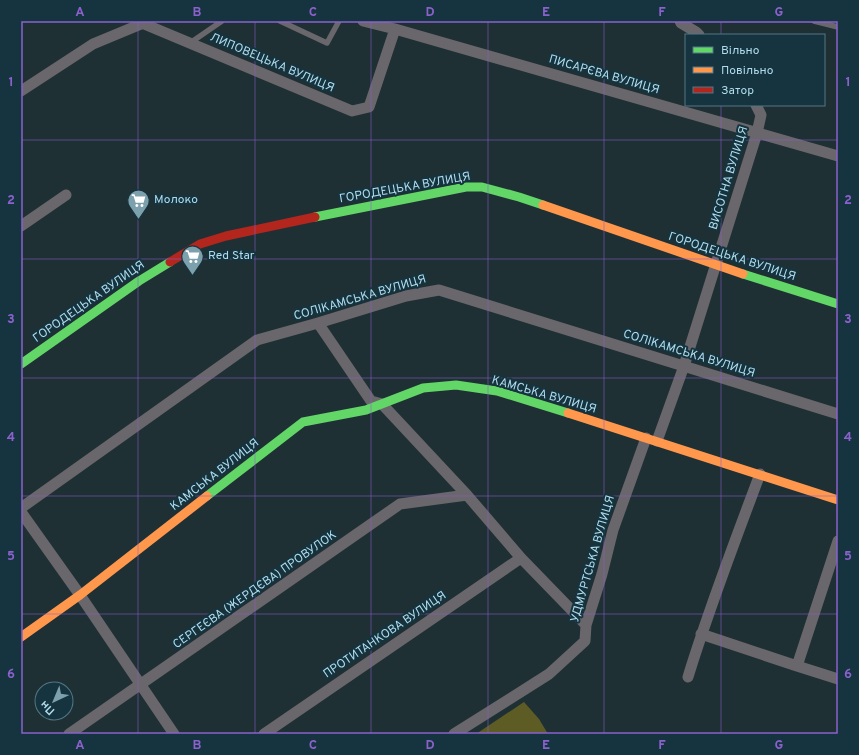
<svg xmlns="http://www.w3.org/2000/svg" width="859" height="755" font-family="Overpass,sans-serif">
<rect width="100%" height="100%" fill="#1f3035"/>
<!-- forest -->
<path fill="#5e5c25" d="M524 702 539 719 548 734H476Z"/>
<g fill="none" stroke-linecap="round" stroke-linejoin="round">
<!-- lane -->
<path stroke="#6a676c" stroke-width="5.5" d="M280 21 327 43 339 21
M814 21 838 27
M190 43 222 21"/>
<!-- street -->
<path stroke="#6a676c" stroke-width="11" d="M137 21 352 111 369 107 395 29
M363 21 395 29 838 156
M680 21 681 23 696 32 699 35
M21 91 93 44 146 22
M21 226 66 195
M318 323 371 401 382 404 467 495 521 558 586 625
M657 441 684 366 757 133 761 115 756 105
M21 508 257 340 318 323 406 296 439 290 838 414
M21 512 80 595 174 734
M701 634 797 666 838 679
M797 666 838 541
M688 677C709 608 735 541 760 474
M69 734 400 504 467 495
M264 734 521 558
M454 734 549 674 585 641 586 625 602 574 613 530 646 438"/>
<!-- fast -->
<path stroke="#63d668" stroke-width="9" d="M315 217 466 187H482L519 197 543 205
M743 274 838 304
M21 364 139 281 170 262
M207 496 303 422 366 410 423 388 456 385 497 391 568 413"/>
<!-- slow -->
<path stroke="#ff974d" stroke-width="9" d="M543 205 743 274
M568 413 838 500
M21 637 80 595 207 496"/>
<!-- jam -->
<path stroke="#b3261e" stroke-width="9" d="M170 262 200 244 226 236 315 217"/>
</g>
<!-- grid -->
<path fill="none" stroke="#8b61cd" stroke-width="1" stroke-opacity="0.55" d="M138 21V734M255 21V734M371 21V734M488 21V734M604 21V734M721 21V35M721 105V734M21 140H838M21 259H838M21 378H838M21 496H838M21 614H838"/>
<!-- icons -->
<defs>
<symbol id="supermarket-pin" viewBox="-11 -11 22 30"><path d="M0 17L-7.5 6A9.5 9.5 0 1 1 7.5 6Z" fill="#7da0ad" stroke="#15343f"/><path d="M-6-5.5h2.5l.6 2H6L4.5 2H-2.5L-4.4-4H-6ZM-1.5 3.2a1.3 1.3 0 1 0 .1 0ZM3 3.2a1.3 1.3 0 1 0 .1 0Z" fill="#fff"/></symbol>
</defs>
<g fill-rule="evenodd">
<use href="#supermarket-pin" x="126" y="188" width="25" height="34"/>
<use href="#supermarket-pin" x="180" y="244" width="25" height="34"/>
</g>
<g text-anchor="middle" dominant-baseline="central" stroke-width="4" stroke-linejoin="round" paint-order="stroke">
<!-- street labels -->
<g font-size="12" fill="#b0dced" stroke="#15343f">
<text transform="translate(272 63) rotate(23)">ЛИПОВЕЦЬКА ВУЛИЦЯ</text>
<text transform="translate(604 75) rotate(16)">ПИСАРЄВА ВУЛИЦЯ</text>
<text transform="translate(729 178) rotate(-73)">ВИСОТНА ВУЛИЦЯ</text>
<text transform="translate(405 188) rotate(-10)">ГОРОДЕЦЬКА ВУЛИЦЯ</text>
<text transform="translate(732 257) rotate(18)">ГОРОДЕЦЬКА ВУЛИЦЯ</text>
<text transform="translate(360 298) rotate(-16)">СОЛІКАМСЬКА ВУЛИЦЯ</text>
<text transform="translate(89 302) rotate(-35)">ГОРОДЕЦЬКА ВУЛИЦЯ</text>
<text transform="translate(689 354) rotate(17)">СОЛІКАМСЬКА ВУЛИЦЯ</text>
<text transform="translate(544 395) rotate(16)">КАМСЬКА ВУЛИЦЯ</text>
<text transform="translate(215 475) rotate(-38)">КАМСЬКА ВУЛИЦЯ</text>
<text transform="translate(593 559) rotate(-74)">УДМУРТСЬКА ВУЛИЦЯ</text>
<text transform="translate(255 590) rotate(-35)">СЕРГЕЄВА (ЖЕРДЄВА) ПРОВУЛОК</text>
<text transform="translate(385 635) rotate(-34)">ПРОТИТАНКОВА ВУЛИЦЯ</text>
</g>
<!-- poi labels -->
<g font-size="12" fill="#b0dced" stroke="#15343f" text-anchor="start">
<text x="154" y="200">Молоко</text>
<text x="208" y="256">Red Star</text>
</g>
</g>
<!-- border -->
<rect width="859" height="755" fill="none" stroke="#15343f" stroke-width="44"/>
<!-- legend -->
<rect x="685" y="34" width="140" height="72" fill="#15343f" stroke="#537785"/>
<rect x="693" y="47" width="20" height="6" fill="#63d668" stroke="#537785"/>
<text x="721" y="54" font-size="12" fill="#b0dced">Вільно</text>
<rect x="693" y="67" width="20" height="6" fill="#ff974d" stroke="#537785"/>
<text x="721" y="74" font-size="12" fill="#b0dced">Повільно</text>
<rect x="693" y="87" width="20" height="6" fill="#b3261e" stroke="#537785"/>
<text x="721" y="94" font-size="12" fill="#b0dced">Затор</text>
<!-- north arrow -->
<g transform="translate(54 701) rotate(224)"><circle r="19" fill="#15343f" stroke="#537785"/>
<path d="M0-3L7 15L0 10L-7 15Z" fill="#7da0ad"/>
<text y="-6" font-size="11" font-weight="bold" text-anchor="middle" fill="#b0dced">Пн</text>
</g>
<rect x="22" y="22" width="815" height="711" fill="none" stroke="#8b61cd" stroke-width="1.5"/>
<g font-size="13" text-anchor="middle" font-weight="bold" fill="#8b61cd">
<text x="80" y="16">A</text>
<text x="197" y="16">B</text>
<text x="313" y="16">C</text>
<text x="430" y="16">D</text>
<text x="546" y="16">E</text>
<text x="662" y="16">F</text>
<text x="779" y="16">G</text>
<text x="11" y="86">1</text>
<text x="848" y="86">1</text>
<text x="11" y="204">2</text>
<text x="848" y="204">2</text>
<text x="11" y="323">3</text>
<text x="848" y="323">3</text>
<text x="11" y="441">4</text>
<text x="848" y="441">4</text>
<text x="11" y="560">5</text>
<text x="848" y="560">5</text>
<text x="11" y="678">6</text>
<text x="848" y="678">6</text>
<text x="80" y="749">A</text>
<text x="197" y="749">B</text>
<text x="313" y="749">C</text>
<text x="430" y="749">D</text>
<text x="546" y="749">E</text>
<text x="662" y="749">F</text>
<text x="779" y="749">G</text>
</g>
</svg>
